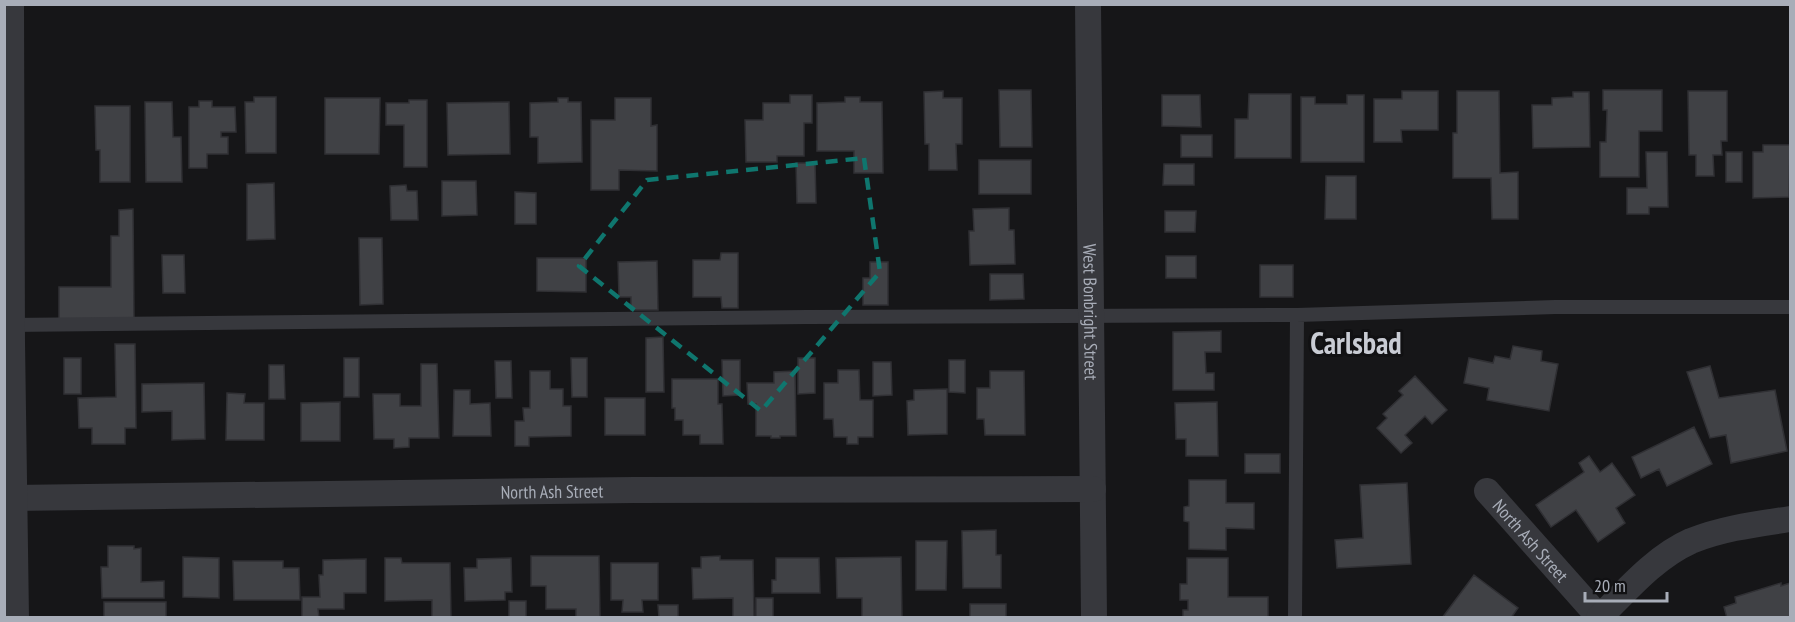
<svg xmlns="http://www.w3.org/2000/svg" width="1795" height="622" font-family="'PT Sans Narrow',sans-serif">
<rect width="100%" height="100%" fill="#161618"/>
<!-- building -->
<path fill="#404145" stroke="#303034" stroke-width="1.5" d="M999 90H1031L1032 147H1000Z
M1603 90H1662V131H1639V177H1600V142H1606L1607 110H1603Z
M943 91V98H962V144H956L957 170H929V144H925L924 92Z
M1402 91H1438V130H1401L1402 142H1374V99H1402Z
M1457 91H1499L1500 173 1518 172V219H1492L1491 178H1453V133H1457Z
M1688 91H1727V141H1721L1722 155H1713L1714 176H1696V155H1689Z
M1573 92H1589L1590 147 1533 148 1532 105H1552V98L1573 97Z
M1249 94H1291V158H1235V119H1248Z
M790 95H812V123H804V156H777V162H746L745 120H763V103H790Z
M1162 95H1200L1201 127 1162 126Z
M1347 95H1364V162H1301V97H1315V104H1347Z
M254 97H276V153H246L245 102H254Z
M845 97H860V102H882L883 173H854V151H817V103L845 102Z
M325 98H380L379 154H325Z
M558 98H568V102H581L582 162 538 163V137H530V103L558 102Z
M615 98H651V126L657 125V171L619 170V190H591V120H615Z
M409 100H427V167H404V125H386V103H409Z
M199 101H212V107H235L236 132H221V137H228V154H207V168H189V107H199Z
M145 102H172L173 137H181L182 182H146Z
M509 102 510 154 448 155 447 103Z
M95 106H130V182H100V150H96Z
M1181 135H1212V157H1181Z
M1763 145H1790L1789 197 1753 198V152H1763Z
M1646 152H1667L1668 207H1649V214H1627V188H1647Z
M1726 152H1742V182H1726Z
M979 160H1031V194H979Z
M796 163H815L816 203H797Z
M1164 164H1194V185H1163Z
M1326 176H1356V219H1325Z
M442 181H476L477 215 442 216Z
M274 183 275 239 247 240V184Z
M406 185 407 191H417L418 220H391L390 186Z
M515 192 536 193V224H515Z
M1009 208V230H1014L1015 264 970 265 969 231H974L973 209Z
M133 209 134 320 59 321V287H111V236H119V210Z
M1165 211H1196L1195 232H1165Z
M359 238H382L383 304 360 305Z
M721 253H738V308H722L721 297H693V260H720Z
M162 255H184L185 293H163Z
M1166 256H1196V278H1166Z
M537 258H586V292L537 291Z
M657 261 658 310H631V297H619L618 262Z
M870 262H888V305H863V278H870Z
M1260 265H1293V297H1260Z
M990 274H1023L1024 299 990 300Z
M1221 331V352H1205L1206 373H1214V390H1173V332Z
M663 337 664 392H646V338Z
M115 344H135L136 428H125V444H92V428H79L78 398 116 397Z
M1513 346 1542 351 1541 361 1558 364 1549 411 1487 400 1489 388 1464 383 1469 358 1493 363 1495 356 1510 359Z
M64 358H81V394H64Z
M344 358H359V397H344Z
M571 358H587V397H572Z
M798 358H815V393L798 394Z
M722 360H740V395L723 396Z
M949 360H965V393L949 392Z
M495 361H511L512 398H496Z
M873 362H891L892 395 873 396Z
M421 364H437L439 438H409V447L394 448V439H374L373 394H400V406H421Z
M269 365H284L285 399H269Z
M1710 366 1719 398 1775 390 1787 451 1731 463 1726 435 1710 438 1687 372Z
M838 370H859L860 400H873V437H858V444H847V437H834L833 419H824V383H838Z
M530 371H550V389H563V406H571V436L529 437V446H515V421H524L523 408H530Z
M795 371 796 436H780V438H771V436H756V404H748L747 383H774V372Z
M990 371H1024L1025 435H985L984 419H977V388H990Z
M1415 376 1447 410 1432 424 1425 416 1405 435 1412 443 1401 453 1377 428 1387 418 1383 414 1403 395 1399 391Z
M672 379H718V404H722L723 444H700V435H683V420H675V408H672Z
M204 383 205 439 172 440V411L142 412V384Z
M947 389V434L908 435 907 401 914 400V390Z
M454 390H470V404L490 403 491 436H453Z
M227 393 245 394 244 403H264V440H226Z
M605 398H645V435H605Z
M340 402V441H301V403Z
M1217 402 1218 456H1186V439H1176L1175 403Z
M1694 427 1712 464 1667 486 1659 469 1641 478 1632 457Z
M1245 454H1280V473H1245Z
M1589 456 1600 472 1612 463 1635 495 1616 508 1625 523 1598 542 1576 510 1551 527 1536 505 1584 472 1579 463Z
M1189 480H1226V503H1254V529L1226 528V550L1189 549V522L1184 521V507L1189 506Z
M1407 483 1411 564 1337 568 1335 540 1363 538 1360 485Z
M996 530V555H1001V588H963L962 531Z
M916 541H947L946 590H916Z
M108 546H134V549L141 548V582L164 581V598H102L101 567H108Z
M531 556H599L600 618H576V609H546V586H531Z
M720 556V560H753L754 618H733V598L693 599 692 568H701V557Z
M183 557 219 558V598L183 597Z
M901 557 902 618H862V598H837L836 558Z
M385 558H401L402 563H450L451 618H432V600L385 601Z
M511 558 512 592H505V600L465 601 464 568H477V559Z
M776 558H819L820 593H772V580H776Z
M1187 558H1228V597H1268V618H1183V610H1188V600H1180V584H1187Z
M366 559V593H344V609H318L319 618H302V597H320L319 575H323V560Z
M233 561H283V568H299L300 600H234Z
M611 563H658V600H642L643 612H622L623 600H611Z
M1474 575 1518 608 1511 618H1442Z
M1781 583V586L1790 583V618H1727L1724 607 1736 603 1735 597Z
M756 598H773V618H756Z
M509 601H526V618H509Z
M104 602H166V618H104Z
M970 604H1006V617L1012 618H970Z
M658 605H678V618H659Z"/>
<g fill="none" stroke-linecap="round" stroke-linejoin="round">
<!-- service -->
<path stroke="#37383d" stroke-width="14" d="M9 325 807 317 1297 315 1555 307H1790
M1295 618 1297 315"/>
<!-- minor -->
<g stroke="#37383d" stroke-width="26">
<path id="s1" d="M1088 4 1094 618"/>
<path id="s2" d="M1487 491 1599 617"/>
<path id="s3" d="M12 498 634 490 1093 489"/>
<path d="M1599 618C1627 590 1655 557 1691 541 1723 528 1757 524 1790 519"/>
</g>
<!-- tertiary -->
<path stroke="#37383d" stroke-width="32" d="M8 4 9 342 13 618"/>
</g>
<!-- marked area -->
<path fill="none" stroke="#0f766e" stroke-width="4.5" stroke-dasharray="12 8" stroke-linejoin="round" d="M864 158 880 272 761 411 579 266 647 180Z"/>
<g text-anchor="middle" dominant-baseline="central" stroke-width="6" stroke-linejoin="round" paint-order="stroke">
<!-- street labels -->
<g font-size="18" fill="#a8adb8" stroke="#111113">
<text stroke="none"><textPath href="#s1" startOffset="308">West Bonbright Street</textPath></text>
<text stroke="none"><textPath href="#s3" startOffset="540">North Ash Street</textPath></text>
<text stroke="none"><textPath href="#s2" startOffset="66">North Ash Street</textPath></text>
</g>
<!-- town labels -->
<g font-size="30" font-weight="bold" fill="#c9ccd4" stroke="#111113">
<text x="1356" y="342">Carlsbad</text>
</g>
</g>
<!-- border -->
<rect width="1795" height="622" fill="none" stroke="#a8adb8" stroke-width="12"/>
<!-- scale -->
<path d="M1585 592v9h82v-9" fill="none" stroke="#a8adb8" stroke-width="3"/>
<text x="1594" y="592" font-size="18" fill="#a8adb8" stroke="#111113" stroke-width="4.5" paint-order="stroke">20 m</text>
</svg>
